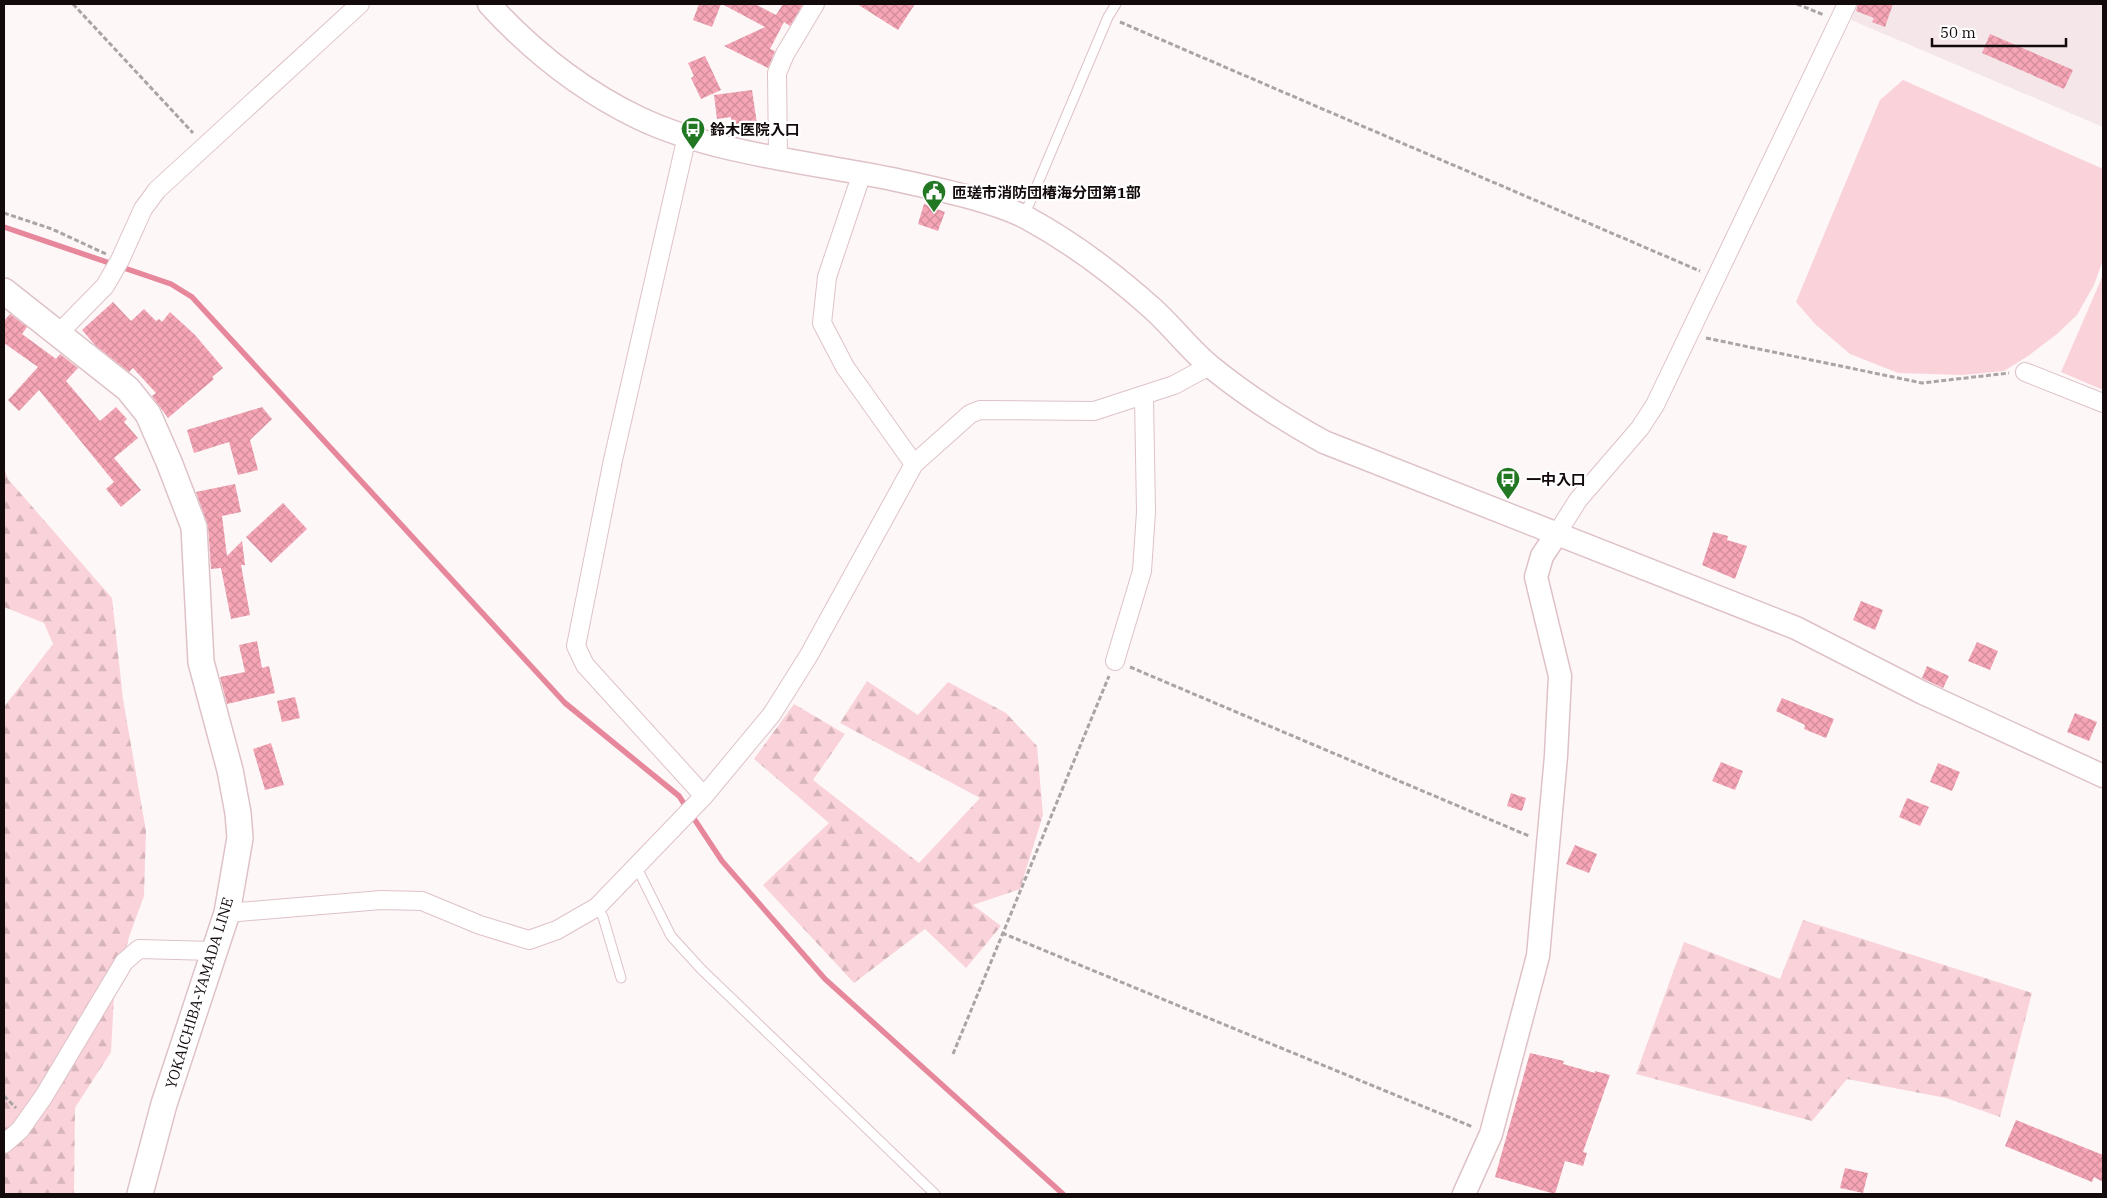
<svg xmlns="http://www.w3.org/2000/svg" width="2107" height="1198" font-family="'IBM Plex Serif','Noto Sans JP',serif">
<defs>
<pattern id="forest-firs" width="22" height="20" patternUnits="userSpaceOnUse" patternTransform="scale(1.25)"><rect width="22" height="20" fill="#fad3da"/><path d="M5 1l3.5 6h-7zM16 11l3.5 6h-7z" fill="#d5b4ba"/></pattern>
<pattern id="building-cross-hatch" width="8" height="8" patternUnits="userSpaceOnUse" patternTransform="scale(1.25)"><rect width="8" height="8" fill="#f5a5b5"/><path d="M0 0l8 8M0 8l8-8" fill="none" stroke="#d18d9a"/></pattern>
</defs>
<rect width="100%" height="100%" fill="#fdf7f8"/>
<!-- built -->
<path fill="#f5e6e9" d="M1858 4H2103V127L1851 20Z"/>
<!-- forest -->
<path fill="url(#forest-firs)" d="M4 467 8 479 112 598 123 699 146 831 144 896 129 937 114 996 111 1052 75 1108 74 1194H4V707L53 644 44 623 4 607Z
M867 681 918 715 948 682 1006 713 1037 746 1043 815 1020 889 973 905 1001 926 966 968 925 929 854 983 763 885 829 823 754 759 794 704 845 734 813 780 919 863 980 798 840 723Z
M1803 920 2032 993 2000 1117 1946 1098 1847 1079 1812 1121 1636 1074 1684 942 1780 979Z"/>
<!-- garden -->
<path fill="#fad3da" d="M1903 80 2103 169V260L2094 285 2077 315 2057 334 2028 356 2004 371 1963 375 1898 373 1850 354 1815 324 1796 302 1880 100Z
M2103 275V390L2061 372Z"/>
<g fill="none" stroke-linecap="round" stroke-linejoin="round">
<!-- stream -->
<path stroke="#e7879c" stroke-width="5.5" d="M4 227 171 284 192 297 565 703 679 796 722 861 825 979 1063 1194"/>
</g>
<!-- building -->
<path fill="url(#building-cross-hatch)" d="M699 4H721L712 27 693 20Z
M722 4H755L776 15 783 4H803L790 26 784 22 770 49 775 51 768 68 724 46 765 27Z
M857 4H915L898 30Z
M1858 4H1893L1885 27 1872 22 1874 18 1856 11Z
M1990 34 2073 70 2064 89 1982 53Z
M705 56 721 90 701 99 691 78 694 76 688 63Z
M752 90 757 124 732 127 731 117 717 119 714 95Z
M924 204 945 212 938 231 918 224Z
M113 302 131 321 144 309 156 321 159 319 162 322 170 312 195 335 223 368 212 377 214 379 168 418 152 396 156 393 133 368 129 372 96 346 82 330Z
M10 314 27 327 22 334 56 359 60 354 78 368 66 381 100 421 116 407 127 419 124 422 138 438 114 458 141 490 121 507 106 489 114 482 39 390 19 411 8 400 38 367 4 343V321Z
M262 407 272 419 250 440 258 470 238 475 229 442 194 453 187 430Z
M235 484 241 512 222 516 227 556 242 541 245 565H241L250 615 231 619 221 568 211 569 208 526 196 492Z
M283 503 307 529 271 563 246 537Z
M1713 532 1728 536 1727 540 1747 546 1735 579 1702 565Z
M1861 601 1883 610 1875 630 1853 620Z
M257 641 262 668 269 666 275 693 227 704 220 677 245 672 239 645Z
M1977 642 1998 651 1990 670 1968 661Z
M1927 666 1949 676 1943 688 1922 678Z
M295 697 300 718 282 722 277 701Z
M1782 698 1834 719 1826 738 1804 729 1805 725 1776 711Z
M2075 713 2097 722 2089 741 2067 732Z
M271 743 284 785 265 790 253 749Z
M1721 762 1743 771 1735 790 1712 781Z
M1938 763 1960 772 1952 791 1930 782Z
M1511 793 1526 798 1522 811 1507 806Z
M1907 798 1929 807 1920 826 1899 817Z
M1575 845 1597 854 1589 873 1566 864Z
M1530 1053 1564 1061 1563 1064 1595 1073V1071L1610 1075 1583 1152 1587 1153 1583 1166 1565 1161 1555 1194 1495 1177Z
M2016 1120 2103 1155V1182L2094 1177 2092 1182 2005 1146Z
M1845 1168 1868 1173 1863 1193 1840 1188Z"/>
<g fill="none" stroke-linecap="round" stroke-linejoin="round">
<defs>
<path id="service" d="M1024 216 1108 17 1116 4
M636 866 671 936 701 969 935 1194
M597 907 603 917 621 978"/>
<path id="minor" d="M687 136 613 460 576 646 585 665 704 796
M778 157 777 73 785 54 815 4
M862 173 827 277 822 323 845 367 914 464
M59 333 105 286 120 260 143 209 157 190 360 4
M2025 372 2103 403
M1556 535 1578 500 1640 428 1655 405 1847 4
M1115 661 1142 571 1146 512 1144 397
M227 913 381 900 422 901 480 925 529 940 557 930 597 907 704 796 772 714 809 655 914 464 970 414 980 410 1094 411 1174 385 1209 366
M4 1144 20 1130 44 1096 124 962 139 949 213 951"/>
<path id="tertiary" d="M489 4C532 51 581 90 639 118 715 154 810 162 892 179 932 188 992 200 1027 218 1073 243 1114 274 1153 309 1173 327 1190 350 1211 367 1247 396 1284 420 1324 442L1796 628 1923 693 2103 776
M1464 1194 1491 1134 1538 956 1556 756 1560 676 1536 577 1542 556 1556 535"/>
<path id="secondary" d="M4 291 128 389 148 414 169 462 194 527 201 662 230 770 238 813 240 838 227 913 164 1104 140 1194"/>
</defs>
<!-- service casing -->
<use href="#service" stroke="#dec2c7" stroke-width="11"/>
<!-- minor casing -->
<use href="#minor" stroke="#dec2c7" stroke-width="20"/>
<!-- tertiary casing -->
<use href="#tertiary" stroke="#dec2c7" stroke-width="25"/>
<!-- secondary casing -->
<use href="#secondary" stroke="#dec2c7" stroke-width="28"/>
<!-- path -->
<path stroke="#aba4a5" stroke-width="3" stroke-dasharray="5 2.5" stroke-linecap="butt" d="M73 4 193 133
M1797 4 1824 15
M1120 22 1700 271
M4 213 52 229 106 254
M1706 338 1922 383 2009 373
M1130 667 1529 836
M1002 933 1473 1127
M953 1054 1109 676
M4 1096 16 1108"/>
<!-- service -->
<use href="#service" stroke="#fff" stroke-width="9"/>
<!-- minor -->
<use href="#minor" stroke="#fff" stroke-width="18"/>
<!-- tertiary -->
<use href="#tertiary" stroke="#fff" stroke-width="22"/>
<!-- secondary -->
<use href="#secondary" stroke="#fff" stroke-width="25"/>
</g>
<!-- icons -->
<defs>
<symbol id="bus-pin" viewBox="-11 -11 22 30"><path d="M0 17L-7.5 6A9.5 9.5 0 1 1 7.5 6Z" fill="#227723" stroke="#fff"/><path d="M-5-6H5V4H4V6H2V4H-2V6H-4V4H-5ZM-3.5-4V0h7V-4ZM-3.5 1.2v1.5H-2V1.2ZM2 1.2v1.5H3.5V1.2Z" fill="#fff"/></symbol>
<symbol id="civic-pin" viewBox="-11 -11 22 30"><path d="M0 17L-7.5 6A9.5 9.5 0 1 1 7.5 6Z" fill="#227723" stroke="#fff"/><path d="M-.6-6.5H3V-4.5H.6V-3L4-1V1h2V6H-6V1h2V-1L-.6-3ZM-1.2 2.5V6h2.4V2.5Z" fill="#fff"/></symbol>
</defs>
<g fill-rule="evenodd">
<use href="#bus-pin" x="679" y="115" width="28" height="38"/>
<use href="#civic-pin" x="920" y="178" width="28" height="38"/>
<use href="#bus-pin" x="1494" y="465" width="28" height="38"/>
</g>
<g text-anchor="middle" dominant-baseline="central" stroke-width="4.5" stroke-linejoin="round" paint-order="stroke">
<!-- poi labels -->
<g font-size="15" font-weight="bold" fill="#130a0b" stroke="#fff" text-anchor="start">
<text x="710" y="129">鈴木医院入口</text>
<text x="952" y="192">匝瑳市消防団椿海分団第1部</text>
<text x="1526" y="479">一中入口</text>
</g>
<!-- street labels -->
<g font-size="15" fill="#130a0b" stroke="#fff">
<text transform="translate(199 993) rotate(-73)">YOKAICHIBA-YAMADA LINE</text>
</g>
</g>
<!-- border -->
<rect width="2107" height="1198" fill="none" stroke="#130a0b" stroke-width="10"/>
<!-- scale -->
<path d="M1932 38v8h134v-8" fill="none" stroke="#130a0b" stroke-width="2.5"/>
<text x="1940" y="38" font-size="15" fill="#130a0b" stroke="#ffffff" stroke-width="4" paint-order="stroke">50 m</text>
</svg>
